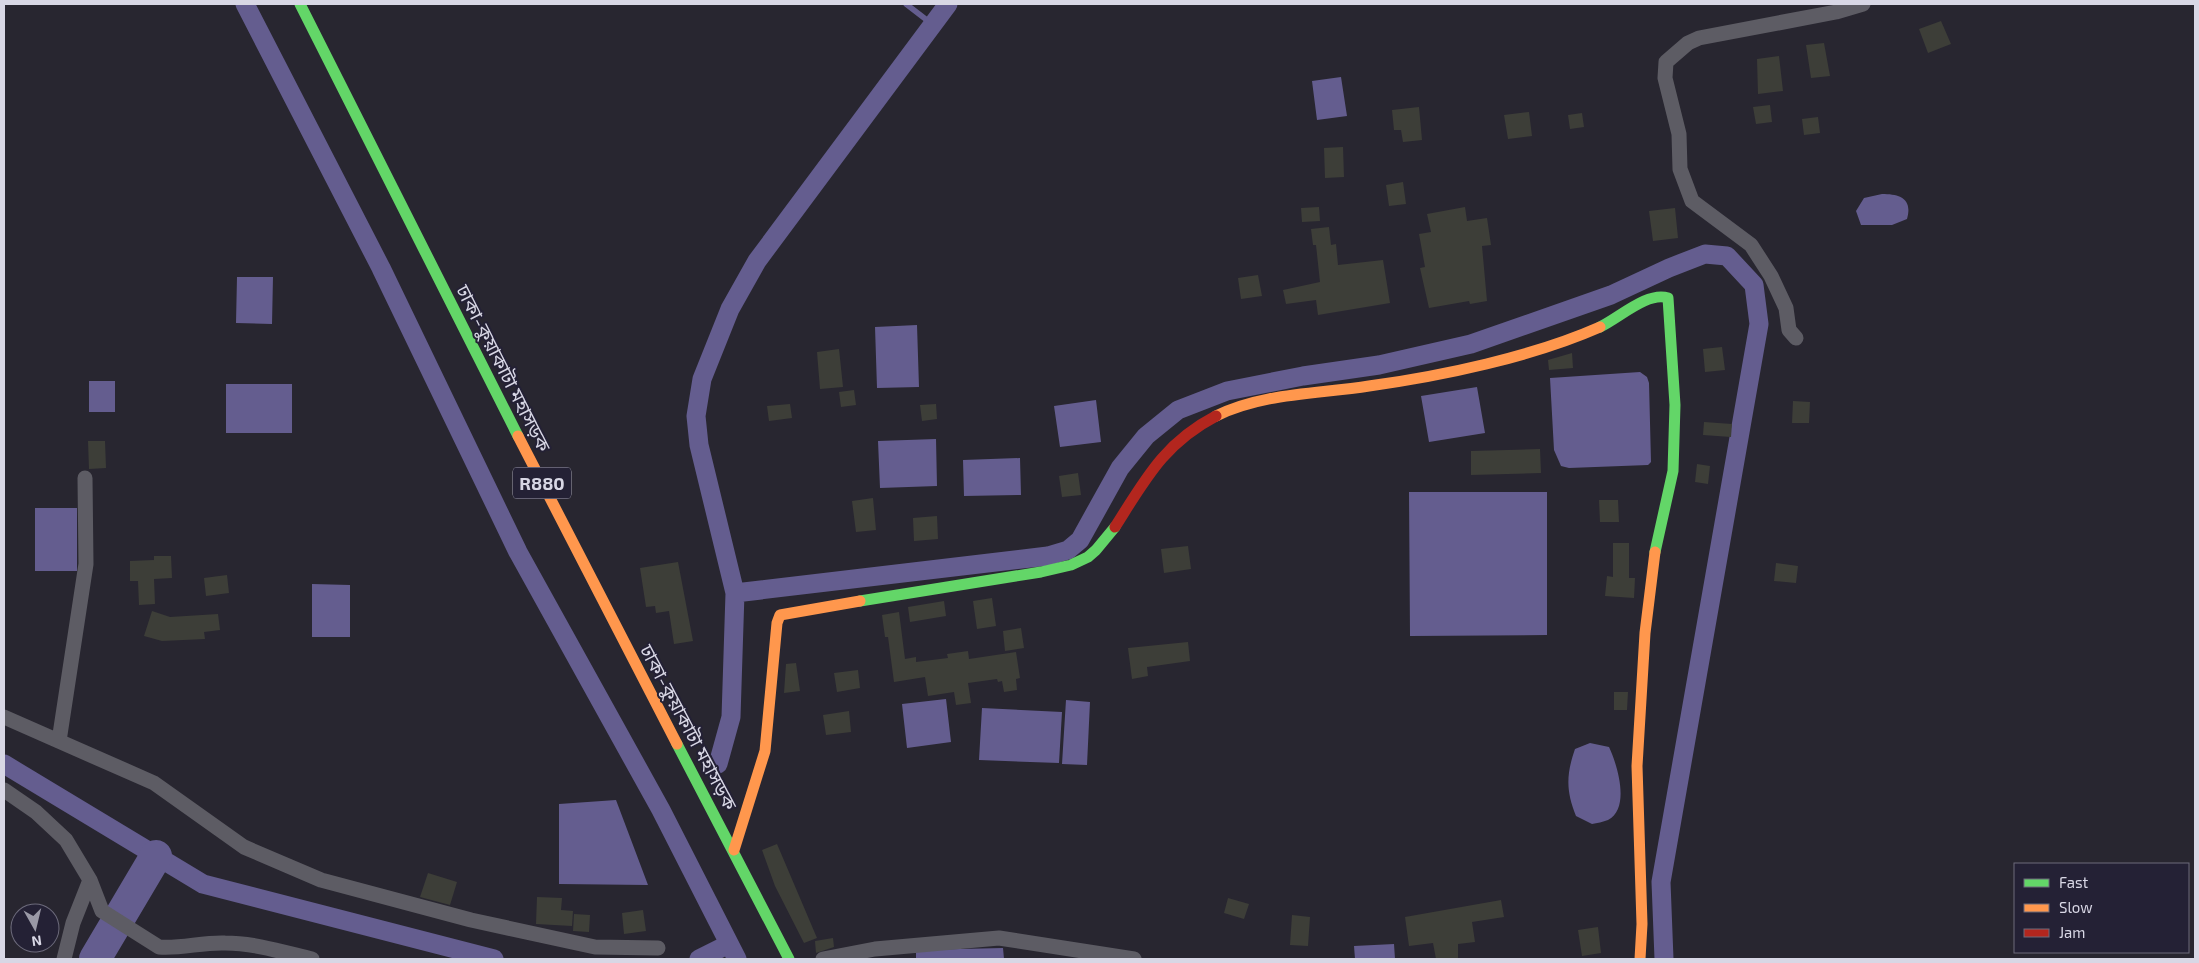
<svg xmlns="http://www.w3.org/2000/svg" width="2199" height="963" font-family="'Exo 2','Noto Sans Bengali',sans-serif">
<rect width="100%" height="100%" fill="#282630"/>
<!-- water -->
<path fill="#645d8f" d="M1341 77 1347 116 1317 120 1312 81Z
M1882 194C1899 194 1913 198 1907 219L1892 225H1861L1856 211 1864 198Z
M237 277H273L272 324 236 323Z
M917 325 919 387 877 388 875 327Z
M1640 372 1647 377 1649 383 1651 462 1648 465 1569 468 1561 466 1554 450 1550 378Z
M89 381H115V412H89Z
M226 384H292V433H226Z
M1477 387 1485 433 1429 442 1421 396Z
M1096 400 1101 442 1060 447 1054 406Z
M936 439 937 486 880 488 878 441Z
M1020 458 1021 495 964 496 963 460Z
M1409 492H1547V635L1410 636Z
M35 508H77V571H35Z
M312 584 350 585V637H312Z
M946 699 951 742 907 748 902 704Z
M1066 700 1090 702 1087 765 1062 764Z
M982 708 1062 712 1059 763 979 760Z
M1590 743 1609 747C1617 764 1631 808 1608 820 1603 822 1597 823 1592 824L1576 816C1566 791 1566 775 1575 749Z
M616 800 648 885 559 884V804Z
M1394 944 1395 959H1355L1354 946Z
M1003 948 1004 959H916V950Z"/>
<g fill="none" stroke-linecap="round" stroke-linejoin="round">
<!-- stream -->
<path stroke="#645d8f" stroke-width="5.5" d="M906 4 932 24"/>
<!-- canal -->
<path stroke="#645d8f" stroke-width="19" d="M245 4 381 268 518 552 661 810 737 959
M735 593 1048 556 1068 550 1080 540 1120 468 1146 436 1178 410 1227 391 1303 376 1379 365 1471 344 1611 295 1669 268 1705 254 1727 256 1754 285 1759 324 1661 882 1664 959
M4 764 203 884 494 959
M718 764 731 717 735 593 699 445 696 416 702 379 730 309 757 261 948 4
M699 959 729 944"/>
<!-- river -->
<path stroke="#645d8f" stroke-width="32" d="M95 959 156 856"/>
</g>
<!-- building -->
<path fill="#3d3e38" d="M1941 21 1951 44 1928 53 1919 29Z
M1824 43 1830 76 1811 78 1806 45Z
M1779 56 1783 91 1758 94 1757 59Z
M1770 105 1772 122 1756 124 1753 107Z
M1419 107 1422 140 1403 142 1401 130H1394L1392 110Z
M1529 112 1532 136 1508 139 1504 115Z
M1582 113 1584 127 1570 129 1568 115Z
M1818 117 1820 133 1804 135 1802 119Z
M1343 147 1344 177 1325 178 1324 148Z
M1403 182 1406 204 1389 206 1386 185Z
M1319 207 1320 221 1302 222 1301 208Z
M1465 207 1467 221 1487 218 1491 245 1482 246 1487 301 1470 304 1469 301 1429 308 1420 268 1425 267 1419 234 1431 232 1427 214Z
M1675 208 1678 238 1653 241 1649 211Z
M1329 227 1331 245 1336 244 1338 265 1383 260 1390 303 1318 315 1316 300 1286 304 1283 290 1320 282 1316 245H1313L1311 229Z
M1258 275 1262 296 1241 299 1238 278Z
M1722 347 1725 370 1705 372 1703 349Z
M839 349 843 387 820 389 817 352Z
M1572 353 1573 368 1549 370 1548 360Z
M854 390 856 405 841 407 839 392Z
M1793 401 1810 402 1809 423H1792Z
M790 404 792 418 769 421 767 406Z
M936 404 937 419 922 421 920 405Z
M1704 422 1732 424 1731 437 1703 435Z
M88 441H105L106 468 89 469Z
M1540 449 1541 473 1471 475V451Z
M1697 464 1710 466 1708 484 1695 482Z
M1078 473 1081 495 1062 497 1059 476Z
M873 498 876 530 856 532 852 501Z
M1599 500H1618L1619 522H1600Z
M937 516 938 539 914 541 913 518Z
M1613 543H1629V578H1635L1634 598 1605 596 1607 576 1613 577Z
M1188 546 1191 569 1164 573 1161 549Z
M154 556H171L172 578 154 579 155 604 139 605 138 581H130V561L154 560Z
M678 562 693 641 674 644 669 611 656 613 655 606 646 607 640 568Z
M1776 563 1798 566 1796 583 1774 581Z
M227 575 229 593 206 596 204 578Z
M992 598 996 626 977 629 973 601Z
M944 601 946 616 910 622 908 607Z
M152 611 170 617 218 614 220 630 204 632 205 639 162 641 144 636Z
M899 612 905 659 916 657V662L948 658 947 654 968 651 969 659 1016 652 1020 678 1016 679 1017 690 1004 692 1002 681 998 682 997 679 968 683 971 703 956 705 954 692 928 696 925 677 894 682 888 637H885L882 615Z
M1021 628 1024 648 1005 651 1003 631Z
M1188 642 1190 661 1147 667 1148 676 1132 679 1128 648Z
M796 663 800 691 784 693 786 664Z
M858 670 860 688 837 692 834 673Z
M1614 692H1628L1627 710H1614Z
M849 711 851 732 826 735 823 715Z
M777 844 817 938 804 943 775 886 762 850Z
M428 873 457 882 450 905 420 897Z
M537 897 562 898 561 910 573 911 572 926 536 924Z
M1228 898 1249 904 1244 919 1224 913Z
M1501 900 1504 917 1472 922 1475 942 1458 944V959H1436L1433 943 1409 946 1405 917Z
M643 910 646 931 624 934 622 913Z
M574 914 590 915 589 932 573 931Z
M1292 915 1310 917 1308 946 1290 945Z
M1598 927 1601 953 1582 956 1578 930Z
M833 938 834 947 816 953 815 941Z"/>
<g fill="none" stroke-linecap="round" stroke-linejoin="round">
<!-- street -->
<path stroke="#5d5c64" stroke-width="15" d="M1796 338 1789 330 1786 308 1771 276 1751 245 1692 201 1680 169 1679 134 1665 78 1666 62 1688 43 1699 38 1836 12 1863 4
M4 717 154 783 244 847 321 880 471 920 595 947 658 948
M59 741 86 564 85 478
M4 790 36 812 66 840 90 880 102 911 159 947C180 949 203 942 225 943 254 943 283 952 312 959
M64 959 73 923 90 880
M823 959 875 949 999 938 1134 959"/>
<!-- fast -->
<path stroke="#63d668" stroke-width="11" d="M300 4 518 436
M1600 327C1619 318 1648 291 1668 298L1675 405 1673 471 1655 552
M860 601 1041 572 1071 565 1088 557 1096 550 1115 527
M677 744 789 959"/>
<!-- slow -->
<path stroke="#ff974d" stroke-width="11" d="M1216 416C1262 393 1318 394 1369 386 1442 376 1532 357 1600 327
M518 436 677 744
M734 850 765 751 777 623 780 615 860 601
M1640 959 1642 924 1637 766 1645 633 1655 552"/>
<!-- jam -->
<path stroke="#b3261e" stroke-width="11" d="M1115 527C1145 480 1164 443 1216 416"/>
</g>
<g text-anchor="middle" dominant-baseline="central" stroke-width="4" stroke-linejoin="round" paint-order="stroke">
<!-- shield labels -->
<rect fill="#242135" stroke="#a2a0b0" stroke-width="1" x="513" y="467.5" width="58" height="31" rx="4"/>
<g font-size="18" font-weight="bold" fill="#d8d7e5">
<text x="542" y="483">R880</text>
</g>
<!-- street labels -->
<g font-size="19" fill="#d8d7e5" stroke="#242135">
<text transform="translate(504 368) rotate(63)">ঢাকা-কুয়াকাটা মহাসড়ক</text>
<text transform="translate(689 727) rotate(62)">ঢাকা-কুয়াকাটা মহাসড়ক</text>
</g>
</g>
<!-- border -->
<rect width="2199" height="963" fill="none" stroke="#d8d7e5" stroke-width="10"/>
<!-- legend -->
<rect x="2014" y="863" width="175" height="90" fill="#242135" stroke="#6c6a7b"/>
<rect x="2024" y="879" width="25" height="8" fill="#63d668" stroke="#6c6a7b"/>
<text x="2059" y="888" font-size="15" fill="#d8d7e5">Fast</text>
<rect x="2024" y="904" width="25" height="8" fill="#ff974d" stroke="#6c6a7b"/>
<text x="2059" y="913" font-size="15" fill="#d8d7e5">Slow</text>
<rect x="2024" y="929" width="25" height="8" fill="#b3261e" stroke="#6c6a7b"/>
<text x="2059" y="938" font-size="15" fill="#d8d7e5">Jam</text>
<!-- north arrow -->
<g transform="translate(35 928) rotate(172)"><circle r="24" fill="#242135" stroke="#6c6a7b"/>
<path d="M0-4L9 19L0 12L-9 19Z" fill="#9a99a6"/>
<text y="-8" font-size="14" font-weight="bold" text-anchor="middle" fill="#d8d7e5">N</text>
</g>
</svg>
